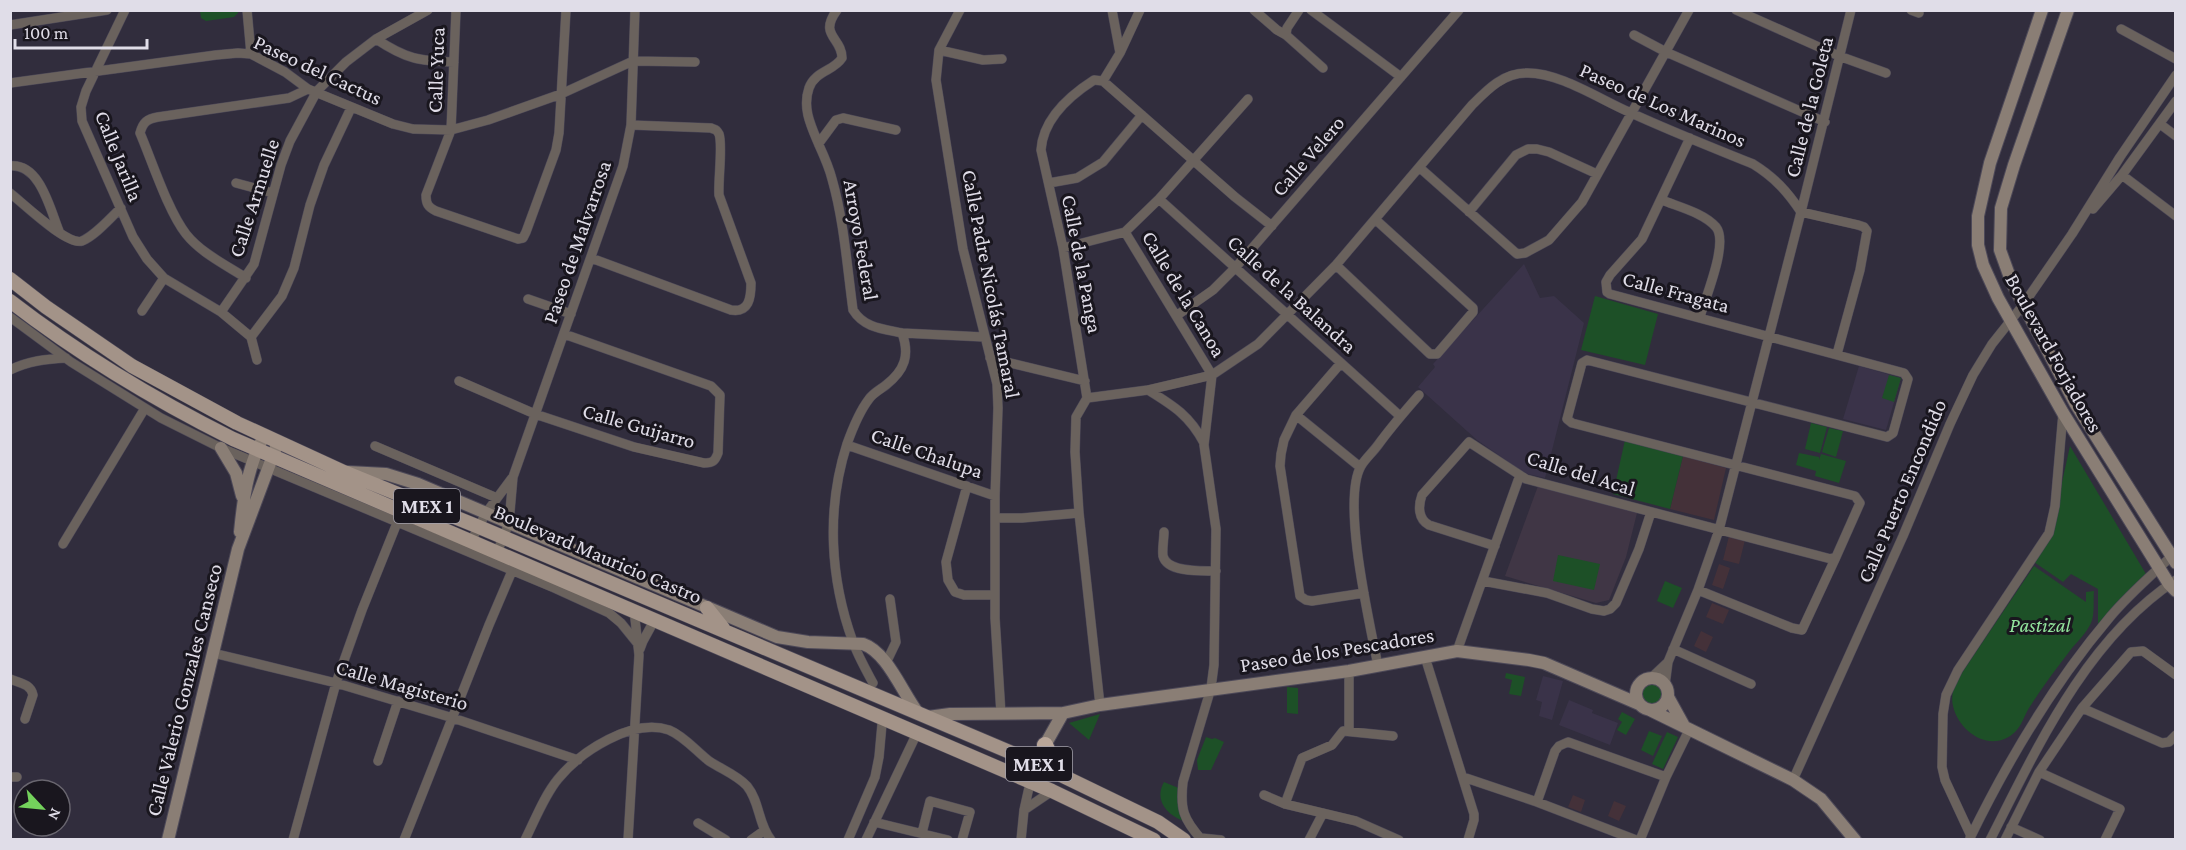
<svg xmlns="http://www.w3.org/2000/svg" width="2186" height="850" font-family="'Crimson Pro',serif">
<rect width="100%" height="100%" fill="#312d3d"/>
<!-- commercial -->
<path fill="#443139" d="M1683 456 1726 468 1714 520 1670 509Z
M1729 536 1745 540 1739 564 1723 560Z
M1719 564 1730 568 1723 589 1712 585Z
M1712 603 1729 610 1723 624 1706 617Z
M1701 631 1713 637 1706 652 1694 646Z
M1573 795 1585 800 1581 812 1568 807Z
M1614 801 1626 806 1619 821 1608 816Z"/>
<!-- built -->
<path fill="#3a3349" d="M1524 264 1540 298 1554 296 1584 323 1545 478 1528 474 1516 467 1477 440 1418 387 1435 367 1433 364Z
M1859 366 1901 378 1886 430 1843 419Z
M1543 676 1563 681 1552 720 1539 716 1542 702 1536 700Z
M1569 700 1593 710 1592 713 1618 723 1610 745 1559 725Z"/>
<!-- education -->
<path fill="#403645" d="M1538 486 1637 513 1626 557 1609 600 1596 603 1505 576Z"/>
<!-- green -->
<path fill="#1d5027" d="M200 11H238V13L234 17 206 21 201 18Z
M1595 296 1658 314 1645 365 1581 350Z
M1889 375 1901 378 1894 402 1882 398Z
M1811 423 1827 427 1820 453 1805 449Z
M1829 428 1843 431 1836 457 1822 452Z
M1625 440 1683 456 1670 509 1613 494Z
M2070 446 2146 574 2098 624V589L2071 574 2063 582 2034 562 2057 505Z
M1799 453 1819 457V460L1821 454 1846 461 1839 483 1815 476 1816 471 1796 465Z
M1558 555 1600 564 1594 590 1553 581Z
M2034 566 2086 602V592L2094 591C2093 600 2095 615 2091 623 2087 632 2078 641 2072 648 2057 668 2042 687 2029 708 2024 716 2022 725 2015 732 1992 754 1959 733 1953 706 1951 698 1953 690 1955 683Z
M1665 581 1682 588 1673 608 1657 601Z
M1506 673 1525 677 1521 696 1509 694 1512 680 1505 678Z
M1639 694a13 13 0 1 1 26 0a13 13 0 1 1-26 0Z
M1287 687 1298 688V714L1287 713Z
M1622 712 1635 719 1626 735 1617 730 1622 722 1618 719Z
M1100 714 1089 740 1069 723Z
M1649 731 1662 736 1653 756 1641 750Z
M1667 732 1678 737 1663 769 1652 764Z
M1206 737 1212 739 1215 738 1224 742 1211 770H1198L1197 760Z
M1164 782 1181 789 1183 821C1166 814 1154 800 1164 782Z"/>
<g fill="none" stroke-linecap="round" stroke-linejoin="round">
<defs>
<path id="street" d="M125 10 86 91 81 107 82 121 133 237 147 259 164 278 221 312 251 337
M247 10 251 54
M456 10 451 130 426 195C426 204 428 207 436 211L518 239 523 238 526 232 556 150 559 133 566 10
M837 10C818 36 842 37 842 58 834 71 815 71 809 88 802 108 811 126 819 145 824 156 829 167 832 179 844 221 847 266 853 310 864 328 883 329 902 333 910 355 905 370 886 385 881 389 873 393 869 399 859 412 852 430 847 444 826 509 830 579 853 642 858 656 866 670 873 683
M960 10 939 50 936 80 963 249 997 384 998 408 995 496V618L1001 714
M1254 10 1277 30 1286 35
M1299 10 1287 28 1286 35 1323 68
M1311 10 1401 77
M1736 10 1839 56 1886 73
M1911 10 1919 13
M10 25 107 10
M2121 29 2176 59
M1634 35 1666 52 1825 122
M376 39C406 59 419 61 454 62
M939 50 983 60 1002 59
M1120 53 1140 10
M1103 81 1120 53 1112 10
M10 83 216 55 238 53 251 54 285 72 308 89 393 124 413 129 451 130 488 120 561 94 633 61 695 62
M2160 124 2176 136
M819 143 836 120 843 118 896 130
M10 166C40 163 50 209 59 231
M1420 168 1517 254 1525 253 1549 240 1582 202 1689 10
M2122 175 2176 216
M236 183 273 193
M1049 183 1077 178 1103 162 1142 115
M10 193C23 203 67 246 82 241 96 235 110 218 121 208
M1159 199 1400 416
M1662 200C1679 207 1704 213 1716 227 1729 243 1705 298 1700 317
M2093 209 2122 175 2176 101
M1469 212 1516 155 1528 149H1537L1549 152 1597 174
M1125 232 1212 375
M1063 248 1125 232 1159 199 1248 99
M591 258 731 310C749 313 751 298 751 283L719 195C718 180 723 144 719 134 716 129 716 130 711 128L631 125
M1336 265 1430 354H1437L1473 312V308L1376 220
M246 278C226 265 201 253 186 234 168 211 152 161 140 133 143 122 147 119 158 117L289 98 308 89
M528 299 571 314
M142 311 164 278
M221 312 254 264 281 165 290 141 317 91 346 62 376 39 428 10
M1176 316 1213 290 1235 268 1459 10
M10 317 71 362 161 418 221 448 552 587 609 613 621 623 638 644
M902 333 984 337
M1837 354 1860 270 1867 231 1864 227 1858 225 1801 212 1851 10
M990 358 1085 381
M257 360 251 337 282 296 294 268 310 205 324 165 351 108
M1341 363 1296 415 1284 440 1281 454 1280 466 1300 596 1306 600 1312 601 1364 593
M10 370C28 361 46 359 66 358
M459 381 535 414 634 447 704 463C713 463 715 461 718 453L720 395 711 386 564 334
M1148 390C1174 406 1190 416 1204 443
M1087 398 1148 390 1212 375 1258 344 1336 265 1472 105C1487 90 1503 73 1526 73 1559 72 1599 99 1629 112 1670 131 1711 147 1753 164 1774 177 1787 191 1801 212L1719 530 1698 590 1668 662 1665 685
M1296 415 1360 467
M847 445 995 496
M375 446 497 498
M967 486 946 562 948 580 955 592 964 595H995
M995 518H1022L1079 513
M1164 532C1164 539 1162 549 1163 556 1167 573 1203 571 1216 571
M63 544 145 408
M469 545 486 513 512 478
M1495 546 1429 525C1418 519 1418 506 1422 495L1469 442 1526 479 1831 559 1836 557 1860 503 1855 496 1572 423 1567 419 1582 363 1587 360 1887 437 1893 433 1908 379 1904 373 1610 294 1607 292 1606 282 1610 275 1642 239 1690 138
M496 555 509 523 513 477 623 166 631 125 635 10
M1483 581 1547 593 1592 609 1604 611 1610 609 1616 603 1639 549 1651 512
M1698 590 1792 628 1802 630 1836 557
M640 649 643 641 655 619
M1673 649 1751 684
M1457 651 1520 475
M213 653 336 683 453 718 578 760
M1425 657 1474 814V820L1468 840
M886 663 896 642 890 599
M1378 666C1370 624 1341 501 1361 466 1365 459 1373 452 1378 445 1391 427 1405 411 1419 395
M1349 671V730
M1651 678 1668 662
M10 679C20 683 31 684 33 695L25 719
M1100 705 1079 513 1075 452 1076 417 1087 398 1063 248 1041 150C1043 119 1069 96 1094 80L1103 81 1235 197 1272 226
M2082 708 2131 652 2143 651 2176 675
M378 761 398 701
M2039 772 2120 809 2105 840
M10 777H17
M1463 777 1537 802 1636 840
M1793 780 1903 536 1950 424 1973 375 1992 344 2023 305 2072 234 2120 157 2176 75
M1264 795 1285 804 1356 821 1399 840
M1537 802 1555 751 1559 746 1568 742 1666 777
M1285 804 1302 758 1332 745 1343 731 1393 736
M1024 810 1052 791
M874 822 948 840
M698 823 726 840
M2011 827 2040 840
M922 833 930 801 970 812 962 840
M1971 836 1945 780 1942 767 1943 714 1946 695 1958 670 2049 533 2055 506 2063 413
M1201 838 1221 840
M1970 838C2008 760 2054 683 2110 617 2129 594 2154 573 2176 552
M293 840 336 683 362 610 397 523
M404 840 489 625 512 571
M525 840C535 820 544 796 558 779 581 751 632 718 669 730 684 736 696 751 709 761 721 769 737 775 747 786 760 802 758 824 771 840
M628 840 639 655 634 610
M751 840 765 830
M848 840 875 777 879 757 882 724
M866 840 917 733
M1021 840 1024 810 1030 783
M1202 840C1183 819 1180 809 1183 782L1211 688 1214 665 1216 529 1204 445 1212 375
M1309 840 1323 813
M1640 840 1666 777 1690 728
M1990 840C2037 748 2086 639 2176 580
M2005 840 2039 772 2082 708 2162 743 2169 742 2176 735"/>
<path id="secondary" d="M2042 10 1990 163 1978 216V245L1983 265 1998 298 2063 413 2169 584 2176 591
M2068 10 2014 165 2001 208 2000 250 2012 283 2075 403 2176 563
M221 448 236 473 242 496
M348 472 386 474 418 484 777 637 808 642 863 644C887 652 902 692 918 713
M240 532C243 501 247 470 261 442
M1636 694a16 16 0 1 1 32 0a16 16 0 1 1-32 0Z
M1668 697 1684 726
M1650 710 1793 780 1821 799 1855 840
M928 717 950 714 1063 713 1100 705 1349 671 1457 651 1529 660 1544 663 1639 704
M1030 783 1045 745 1063 713
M168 840 238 549 278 442"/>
<path id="primary" d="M10 279 46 307 132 366 237 423 344 472 479 527 1038 764 1158 822 1184 840
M10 301C80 355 155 400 233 439L1052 791 1154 840
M707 608 723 628"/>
<path id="highway" d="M1045 745 1057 773"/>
</defs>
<!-- street casing -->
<use href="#street" stroke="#4d4958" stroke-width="10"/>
<!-- secondary casing -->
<use href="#secondary" stroke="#4d4958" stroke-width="14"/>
<!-- primary casing -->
<use href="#primary" stroke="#4d4958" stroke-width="15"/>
<!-- highway casing -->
<use href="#highway" stroke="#4d4958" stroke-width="18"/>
<!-- street -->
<use href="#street" stroke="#6a625d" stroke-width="9"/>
<!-- secondary -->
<use href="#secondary" stroke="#8a7e75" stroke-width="12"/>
<!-- primary -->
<use href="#primary" stroke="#a39388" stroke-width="14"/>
<!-- highway -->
<use href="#highway" stroke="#baa799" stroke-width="16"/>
</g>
<g text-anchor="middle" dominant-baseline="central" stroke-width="6" stroke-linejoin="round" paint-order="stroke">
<!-- shield labels -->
<g fill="#19161e" stroke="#a4a1ab" stroke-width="1.5">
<rect x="394" y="489" width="66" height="34" rx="4.5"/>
<rect x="1006" y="747" width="66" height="34" rx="4.5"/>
</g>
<g font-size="20" font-weight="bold" fill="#e0dde8">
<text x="427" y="506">MEX 1</text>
<text x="1039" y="764">MEX 1</text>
</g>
<!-- street labels -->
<g font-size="21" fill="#e0dde8" stroke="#19161e">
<text transform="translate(318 70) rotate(25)">Paseo del Cactus</text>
<text transform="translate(436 70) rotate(-88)">Calle Yuca</text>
<text transform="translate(1663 105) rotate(24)">Paseo de Los Marinos</text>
<text transform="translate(1809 107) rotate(-76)">Calle de la Goleta</text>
<text transform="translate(119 156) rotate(68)">Calle Jarilla</text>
<text transform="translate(1308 156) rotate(-49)">Calle Velero</text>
<text transform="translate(254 198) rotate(-72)">Calle Armuelle</text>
<text transform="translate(861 240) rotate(80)">Arroyo Federal</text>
<text transform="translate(577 242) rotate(-71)">Paseo de Malvarrosa</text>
<text transform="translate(1082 264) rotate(79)">Calle de la Panga</text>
<text transform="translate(991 284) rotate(79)">Calle Padre Nicolás Tamaral</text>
<text transform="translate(1676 292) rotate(15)">Calle Fragata</text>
<text transform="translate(1184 294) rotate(59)">Calle de la Canoa</text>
<text transform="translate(1292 294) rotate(42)">Calle de la Balandra</text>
<text transform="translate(2054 353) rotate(61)">Boulevard Forjadores</text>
<text transform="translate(639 426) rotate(16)">Calle Guijarro</text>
<text transform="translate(927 453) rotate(19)">Calle Chalupa</text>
<text transform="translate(1581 473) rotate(17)">Calle del Acal</text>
<text transform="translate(1902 491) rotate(-67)">Calle Puerto Encondido</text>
<text transform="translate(598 554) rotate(23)">Boulevard Mauricio Castro</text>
<text transform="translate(1337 650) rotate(-9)">Paseo de los Pescadores</text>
<text transform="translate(402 685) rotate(16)">Calle Magisterio</text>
<text transform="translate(184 690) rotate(-76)">Calle Valerio Gonzales Canseco</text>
</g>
<!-- park labels -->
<g font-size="21" font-style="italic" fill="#92e39c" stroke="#19161e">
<text x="2040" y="625">Pastizal</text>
</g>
</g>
<!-- border -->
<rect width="2186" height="850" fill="none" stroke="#e0dde8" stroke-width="24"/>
<!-- north arrow -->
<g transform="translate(42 808) rotate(116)"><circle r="28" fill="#19161e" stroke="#69666f" stroke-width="1.5"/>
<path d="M0-4.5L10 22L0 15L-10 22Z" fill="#74d25c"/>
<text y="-9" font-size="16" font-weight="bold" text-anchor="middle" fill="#e0dde8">N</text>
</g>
<!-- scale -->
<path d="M15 39v9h132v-9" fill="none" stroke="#e0dde8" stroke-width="3"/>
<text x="24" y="39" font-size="18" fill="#e0dde8" stroke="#19161e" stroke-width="4.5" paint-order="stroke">100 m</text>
</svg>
